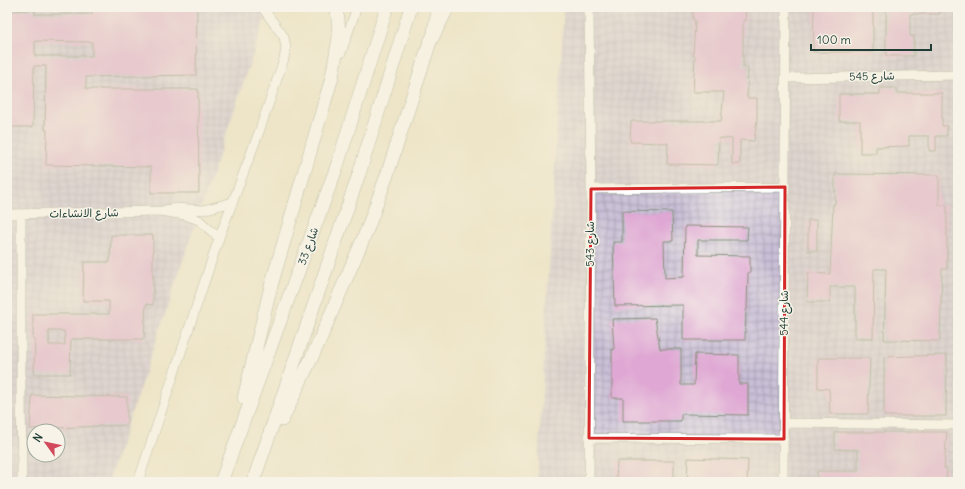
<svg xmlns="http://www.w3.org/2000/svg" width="965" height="489" font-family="Delius,'Playpen Sans Arabic',sans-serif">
<defs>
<pattern id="industrial-grid" width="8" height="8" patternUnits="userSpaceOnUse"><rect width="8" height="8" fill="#c9bfd7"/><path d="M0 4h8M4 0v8" fill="none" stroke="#a39caf"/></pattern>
</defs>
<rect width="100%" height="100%" fill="#f7f3e8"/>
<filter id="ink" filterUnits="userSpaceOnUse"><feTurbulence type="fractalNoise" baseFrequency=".025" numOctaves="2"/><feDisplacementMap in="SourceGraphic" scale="8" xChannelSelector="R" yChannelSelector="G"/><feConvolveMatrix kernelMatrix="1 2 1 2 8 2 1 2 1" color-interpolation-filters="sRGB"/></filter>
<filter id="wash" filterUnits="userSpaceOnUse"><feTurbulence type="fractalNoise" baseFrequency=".012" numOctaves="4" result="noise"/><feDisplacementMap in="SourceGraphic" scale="16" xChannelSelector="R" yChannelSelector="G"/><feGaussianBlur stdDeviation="0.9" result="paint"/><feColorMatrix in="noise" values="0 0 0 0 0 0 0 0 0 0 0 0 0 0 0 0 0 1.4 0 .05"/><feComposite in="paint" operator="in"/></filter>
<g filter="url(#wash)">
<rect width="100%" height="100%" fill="#eee5c9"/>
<!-- industrial -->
<path fill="url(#industrial-grid)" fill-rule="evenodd" d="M7 7H269L108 482H7ZM34 431H58V455H34Z
M564 7H958V482H537Z"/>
<g id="blocks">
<!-- building -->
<path fill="#dfa7d4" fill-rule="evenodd" d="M92 7H197L196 75 86 77V89H198L199 193H151V167L46 165 47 130H45L46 66H34L33 127H7V11L35 10V14H92ZM35 41 92 42V56H35Z
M693 7H745L746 21H743V67H748L747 98H757V119L754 141 740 140V164H732V139L719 138 718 165 667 164 668 143 630 142 631 121H721L724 92H693L695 56H693L695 20H693Z
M814 7H873V52H813Z
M886 7H940V14H910V36H914V56H886Z
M880 88H896V93H942V126H947V136H936V151H929V136H909V146L876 147V153H860V121H839V94H880Z
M835 174 939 175V205H947V269H942L940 341 884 340 886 269H874L873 338H855V287H830V302H807L808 273 830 274 833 204H835Z
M622 211 672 212 673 241H664L665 278 684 277 685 226 748 227 747 240H698V255L750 256V273H748L747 310H746L745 340H683V305L615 306 613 242H622Z
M808 220H817V251H808Z
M111 235H153V305L146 304 144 339H71L70 374H34L35 339H33V314H109V301H83L84 262H110ZM49 331H64L65 345H49Z
M655 318 660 349H681V385H694L695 354 739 355V384H748V415L681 414V421H623V398H612V349H614L612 319Z
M947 355 946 416H884V357Z
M818 358H870L868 414H830L829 389 818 388Z
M32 395 127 397V425L30 429Z
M835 432H947L944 468H947L946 482H817V471H858V450L835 449Z
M688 458 748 460 747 482H687Z
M617 461H674V482H616Z"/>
</g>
</g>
<g filter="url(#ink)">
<use href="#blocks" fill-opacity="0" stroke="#86917e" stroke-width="1"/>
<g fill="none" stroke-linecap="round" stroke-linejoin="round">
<defs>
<path id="minor" d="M589 7 591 189 589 482
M432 30 437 7
M341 53 357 7
M786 78 958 75
M591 189 785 187
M165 210 177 208 203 210 233 202
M7 214 160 211 185 215 199 220 219 238
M21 214V389L22 482
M784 423 958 425
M589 438 784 439
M138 482 219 238 259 132 284 59 286 48 284 37 262 7
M783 482 786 7"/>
<path id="highway" d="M244 398 271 286 332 77 339 37 338 19 335 7
M282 420 318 344 367 230 387 175 430 42 448 7
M221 482 337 166 387 7
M253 482 359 174 411 7"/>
</defs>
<!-- minor casing -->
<use href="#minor" stroke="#86917e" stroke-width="10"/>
<!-- highway casing -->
<use href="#highway" stroke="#86917e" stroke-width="14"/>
<!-- minor -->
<use href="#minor" stroke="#fff" stroke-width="9"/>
<!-- highway -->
<use href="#highway" stroke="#fff" stroke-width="13"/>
</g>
</g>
<!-- marked area -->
<path d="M0 0H965V489H0ZM785 187 784 439 589 438 591 189Z" fill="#eee5c9" fill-opacity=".55" fill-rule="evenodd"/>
<path fill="none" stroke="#d62828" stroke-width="3" stroke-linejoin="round" d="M785 187 784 439 589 438 591 189Z"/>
<g text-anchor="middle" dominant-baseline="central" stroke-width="3" stroke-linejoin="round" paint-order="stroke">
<!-- street labels -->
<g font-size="11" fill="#1f3d34" stroke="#f7f3e8">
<text transform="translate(872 76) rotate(-1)">شارع 545</text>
<text transform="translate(84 213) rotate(-1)">شارع الانشاءات</text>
<text transform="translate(590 244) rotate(-90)">شارع 543</text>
<text transform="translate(308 246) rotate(-70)">شارع 33</text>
<text transform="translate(784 313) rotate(-90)">شارع 544</text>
</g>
</g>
<!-- margin -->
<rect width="965" height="489" fill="none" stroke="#f7f3e8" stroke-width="24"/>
<!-- north arrow -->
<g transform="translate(46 443) rotate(303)"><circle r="19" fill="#f7f3e8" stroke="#a1aaa0"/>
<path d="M0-3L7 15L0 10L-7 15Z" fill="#d1495b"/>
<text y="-6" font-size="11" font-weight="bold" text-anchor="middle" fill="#1f3d34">N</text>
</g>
<!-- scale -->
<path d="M811 44v6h120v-6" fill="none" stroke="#1f3d34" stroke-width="2"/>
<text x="817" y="44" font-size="12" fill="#1f3d34" stroke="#f7f3e8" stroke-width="3" paint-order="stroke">100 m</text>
</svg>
